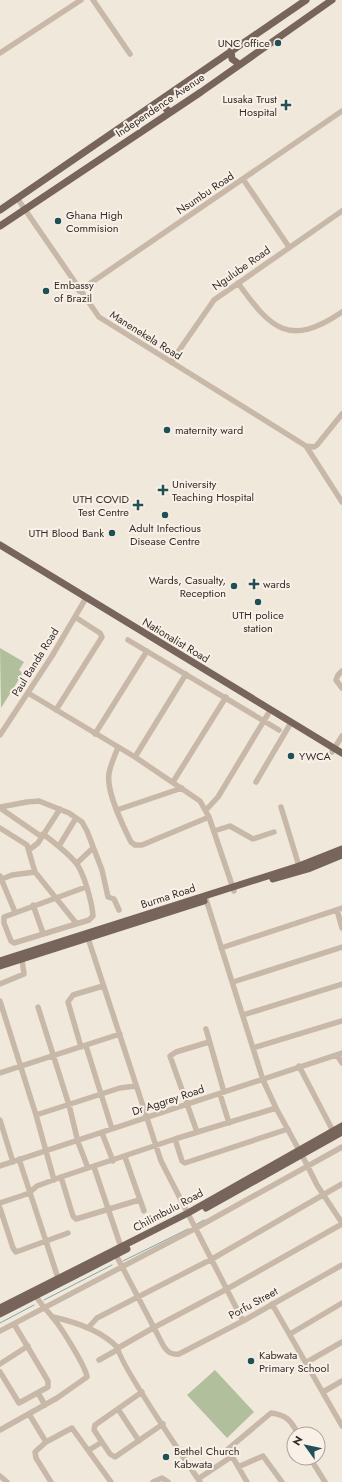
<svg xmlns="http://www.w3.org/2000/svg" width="342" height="1482" font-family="Jost,sans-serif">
<rect width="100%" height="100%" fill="#f1e8dc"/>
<!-- green -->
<path fill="#b2bf9c" d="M0 648 24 662 19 670 23 673 1 708Z
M215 1370 254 1412 227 1438 187 1395Z"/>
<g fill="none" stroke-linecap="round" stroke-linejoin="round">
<!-- stream -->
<path stroke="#7ca9ac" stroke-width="1" d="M197 1224 204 1220
M123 1261 188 1229
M44 1300 112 1265
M0 1323 34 1305"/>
<!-- minor -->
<path stroke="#c8b8a8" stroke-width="5.5" d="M93 0 130 54
M0 53 81 0
M243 179 289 247
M17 198 99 317 306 446 342 502
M238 283C271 329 289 348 342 312
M79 291 342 111
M171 362 214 300 342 211
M306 446 314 447 317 445 342 414
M128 640 279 730
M342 671 338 675 336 680 342 688
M28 693 135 757 200 801 209 817 234 891
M56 710 102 637 100 633 75 617
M95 734 147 651
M0 735 52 656 86 598
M118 747C115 756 110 765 109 774 106 792 123 826 131 842L135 845H142L209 817
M332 752 342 736
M135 757 186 674
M173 782 226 697
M256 782 289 726
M0 807 27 802 39 801 69 813 82 822 87 831 102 870 108 897 114 899 119 910
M281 807 299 866
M0 808 42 837
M117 810 182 788
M206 810 218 797 268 714
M0 828 27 845 35 872 76 923
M214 831 230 826 253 839 274 832
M43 834C55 843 67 852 76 863 84 873 92 902 93 916L89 920 14 943 11 941 4 923V917L86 887
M59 846 76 818
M29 850 38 843 60 809
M77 863 93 848
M0 876 15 912
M2 879 12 875 35 872
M205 896 263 1080 276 1108 299 1150
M33 905 43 933
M337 910 342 928
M87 935 161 1161 243 1321
M221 948 342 908
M233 982 342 947
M0 984 24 974 22 960
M0 1001 36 1115 54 1180
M38 1007 69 1105 78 1142 88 1168
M243 1015 342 984
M206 1029 224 1092
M86 1046 112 1129
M81 1047 68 1002 73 995 103 986
M253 1048 342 1021
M337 1055 342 1063
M299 1066 333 1131
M0 1073 120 1034
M220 1094 229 1123
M36 1115 120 1088 136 1086
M0 1120 13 1162
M197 1132 170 1056 176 1052 209 1042
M102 1133 113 1161
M175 1139 182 1161 185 1163 288 1129
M302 1155 317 1185 342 1223
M125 1157 144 1211
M19 1159 58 1278
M0 1166 342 1053
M94 1167 121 1247
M61 1177 73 1216 76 1219 139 1200
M0 1203 21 1196 29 1193 37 1186 61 1177 175 1139 276 1108
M0 1208 13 1248 16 1252 68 1233
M116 1255 163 1345C167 1352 171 1355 179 1354L243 1321 342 1265
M272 1304 342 1426
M53 1317C76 1322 101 1330 118 1348
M88 1328 97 1318 212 1259 342 1184
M0 1331 196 1228 342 1147
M290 1334 342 1303
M99 1360 117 1350
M307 1362 342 1342
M0 1364 28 1346
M0 1372 19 1403 48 1387V1381L14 1324
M142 1392 95 1425 94 1430 110 1454 115 1457 163 1424
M323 1392 342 1381
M38 1393 45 1405
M118 1409 139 1441
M29 1414 46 1442
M0 1430 57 1398 87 1377C86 1367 61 1327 53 1318 47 1310 41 1305 36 1296
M89 1450 102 1442
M310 1458 325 1482
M238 1467 263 1456 282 1482
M0 1476 7 1482
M198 1479 231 1457
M51 1482 36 1458 35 1452 46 1442 72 1428 111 1482
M153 1482 162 1478 168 1482
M200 1482C188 1464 117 1360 118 1348L153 1328 227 1289 342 1224
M247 1482 228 1449 271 1413C286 1415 291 1420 298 1434"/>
<!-- major -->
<path stroke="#77645a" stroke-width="7" d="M231 51 232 59 239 64
M163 99 164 107 170 112
M0 210 306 0
M0 226 201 92 332 0
M0 545 342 753
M273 879 308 869 342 855
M0 961 299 866 342 849
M0 966 204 901
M206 1208 342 1132
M0 1308 188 1213 342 1126
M0 1314 127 1249"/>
</g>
<!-- markers -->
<g fill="#204f55" stroke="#f9f1e8" stroke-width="1.5">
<circle cx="278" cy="43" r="4"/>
<path d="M284 99h4v4h4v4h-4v4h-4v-4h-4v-4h4z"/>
<circle cx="58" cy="221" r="4"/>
<circle cx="46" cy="291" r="4"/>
<circle cx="167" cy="430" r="4"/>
<path d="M161 484h4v4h4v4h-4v4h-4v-4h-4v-4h4z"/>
<path d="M136 499h4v4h4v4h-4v4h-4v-4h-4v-4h4z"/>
<circle cx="165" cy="515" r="4"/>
<circle cx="112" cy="533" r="4"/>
<path d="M252 578h4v4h4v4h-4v4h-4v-4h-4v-4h4z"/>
<circle cx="234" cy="586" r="4"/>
<circle cx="258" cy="602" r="4"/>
<circle cx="291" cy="756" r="4"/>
<circle cx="251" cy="1361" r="4"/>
<circle cx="166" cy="1457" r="4"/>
</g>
<g text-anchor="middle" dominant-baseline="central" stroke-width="4" stroke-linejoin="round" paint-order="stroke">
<!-- poi labels -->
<g font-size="11" fill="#352d28" stroke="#f9f1e8" text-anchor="start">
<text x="270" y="43" text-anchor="end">UNC office</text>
<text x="277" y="99" text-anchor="end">Lusaka Trust<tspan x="277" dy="13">Hospital</tspan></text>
<text x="66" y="215">Ghana High<tspan x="66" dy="13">Commision</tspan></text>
<text x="54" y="285">Embassy<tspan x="54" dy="13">of Brazil</tspan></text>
<text x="175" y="430">maternity ward</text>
<text x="172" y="484">University<tspan x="172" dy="13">Teaching Hospital</tspan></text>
<text x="129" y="499" text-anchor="end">UTH COVID<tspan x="129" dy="13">Test Centre</tspan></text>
<text x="165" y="528" text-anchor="middle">Adult Infectious<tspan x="165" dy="13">Disease Centre</tspan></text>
<text x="104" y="533" text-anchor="end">UTH Blood Bank</text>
<text x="226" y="580" text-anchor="end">Wards, Casualty,<tspan x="226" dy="13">Reception</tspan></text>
<text x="263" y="584">wards</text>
<text x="258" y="615" text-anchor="middle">UTH police<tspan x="258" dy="13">station</tspan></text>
<text x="299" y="756">YWCA</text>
<text x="259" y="1355">Kabwata<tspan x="259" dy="13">Primary School</tspan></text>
<text x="174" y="1451">Bethel Church<tspan x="174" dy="13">Kabwata</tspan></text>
</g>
<!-- street labels -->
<g font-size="11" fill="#352d28" stroke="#f9f1e8">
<text transform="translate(160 105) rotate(-34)">Independence Avenue</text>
<text transform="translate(205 193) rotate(-34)">Nsumbu Road</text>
<text transform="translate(241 268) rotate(-35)">Ngulube Road</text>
<text transform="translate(146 335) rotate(32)">Manenekela Road</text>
<text transform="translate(176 640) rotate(31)">Nationalist Road</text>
<text transform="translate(35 662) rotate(-58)">Paul Banda Road</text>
<text transform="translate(168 896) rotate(-18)">Burma Road</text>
<text transform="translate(168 1100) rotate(-18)">Dr Aggrey Road</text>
<text transform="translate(168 1210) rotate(-28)">Chilimbulu Road</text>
<text transform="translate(253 1303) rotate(-29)">Porfu Street</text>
</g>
</g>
<!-- north arrow -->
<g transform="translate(306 1446) rotate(303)"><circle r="19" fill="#f9f1e8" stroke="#aba39b"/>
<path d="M0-3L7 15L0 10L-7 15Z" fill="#204f55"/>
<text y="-6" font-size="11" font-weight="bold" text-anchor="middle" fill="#352d28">N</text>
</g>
</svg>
